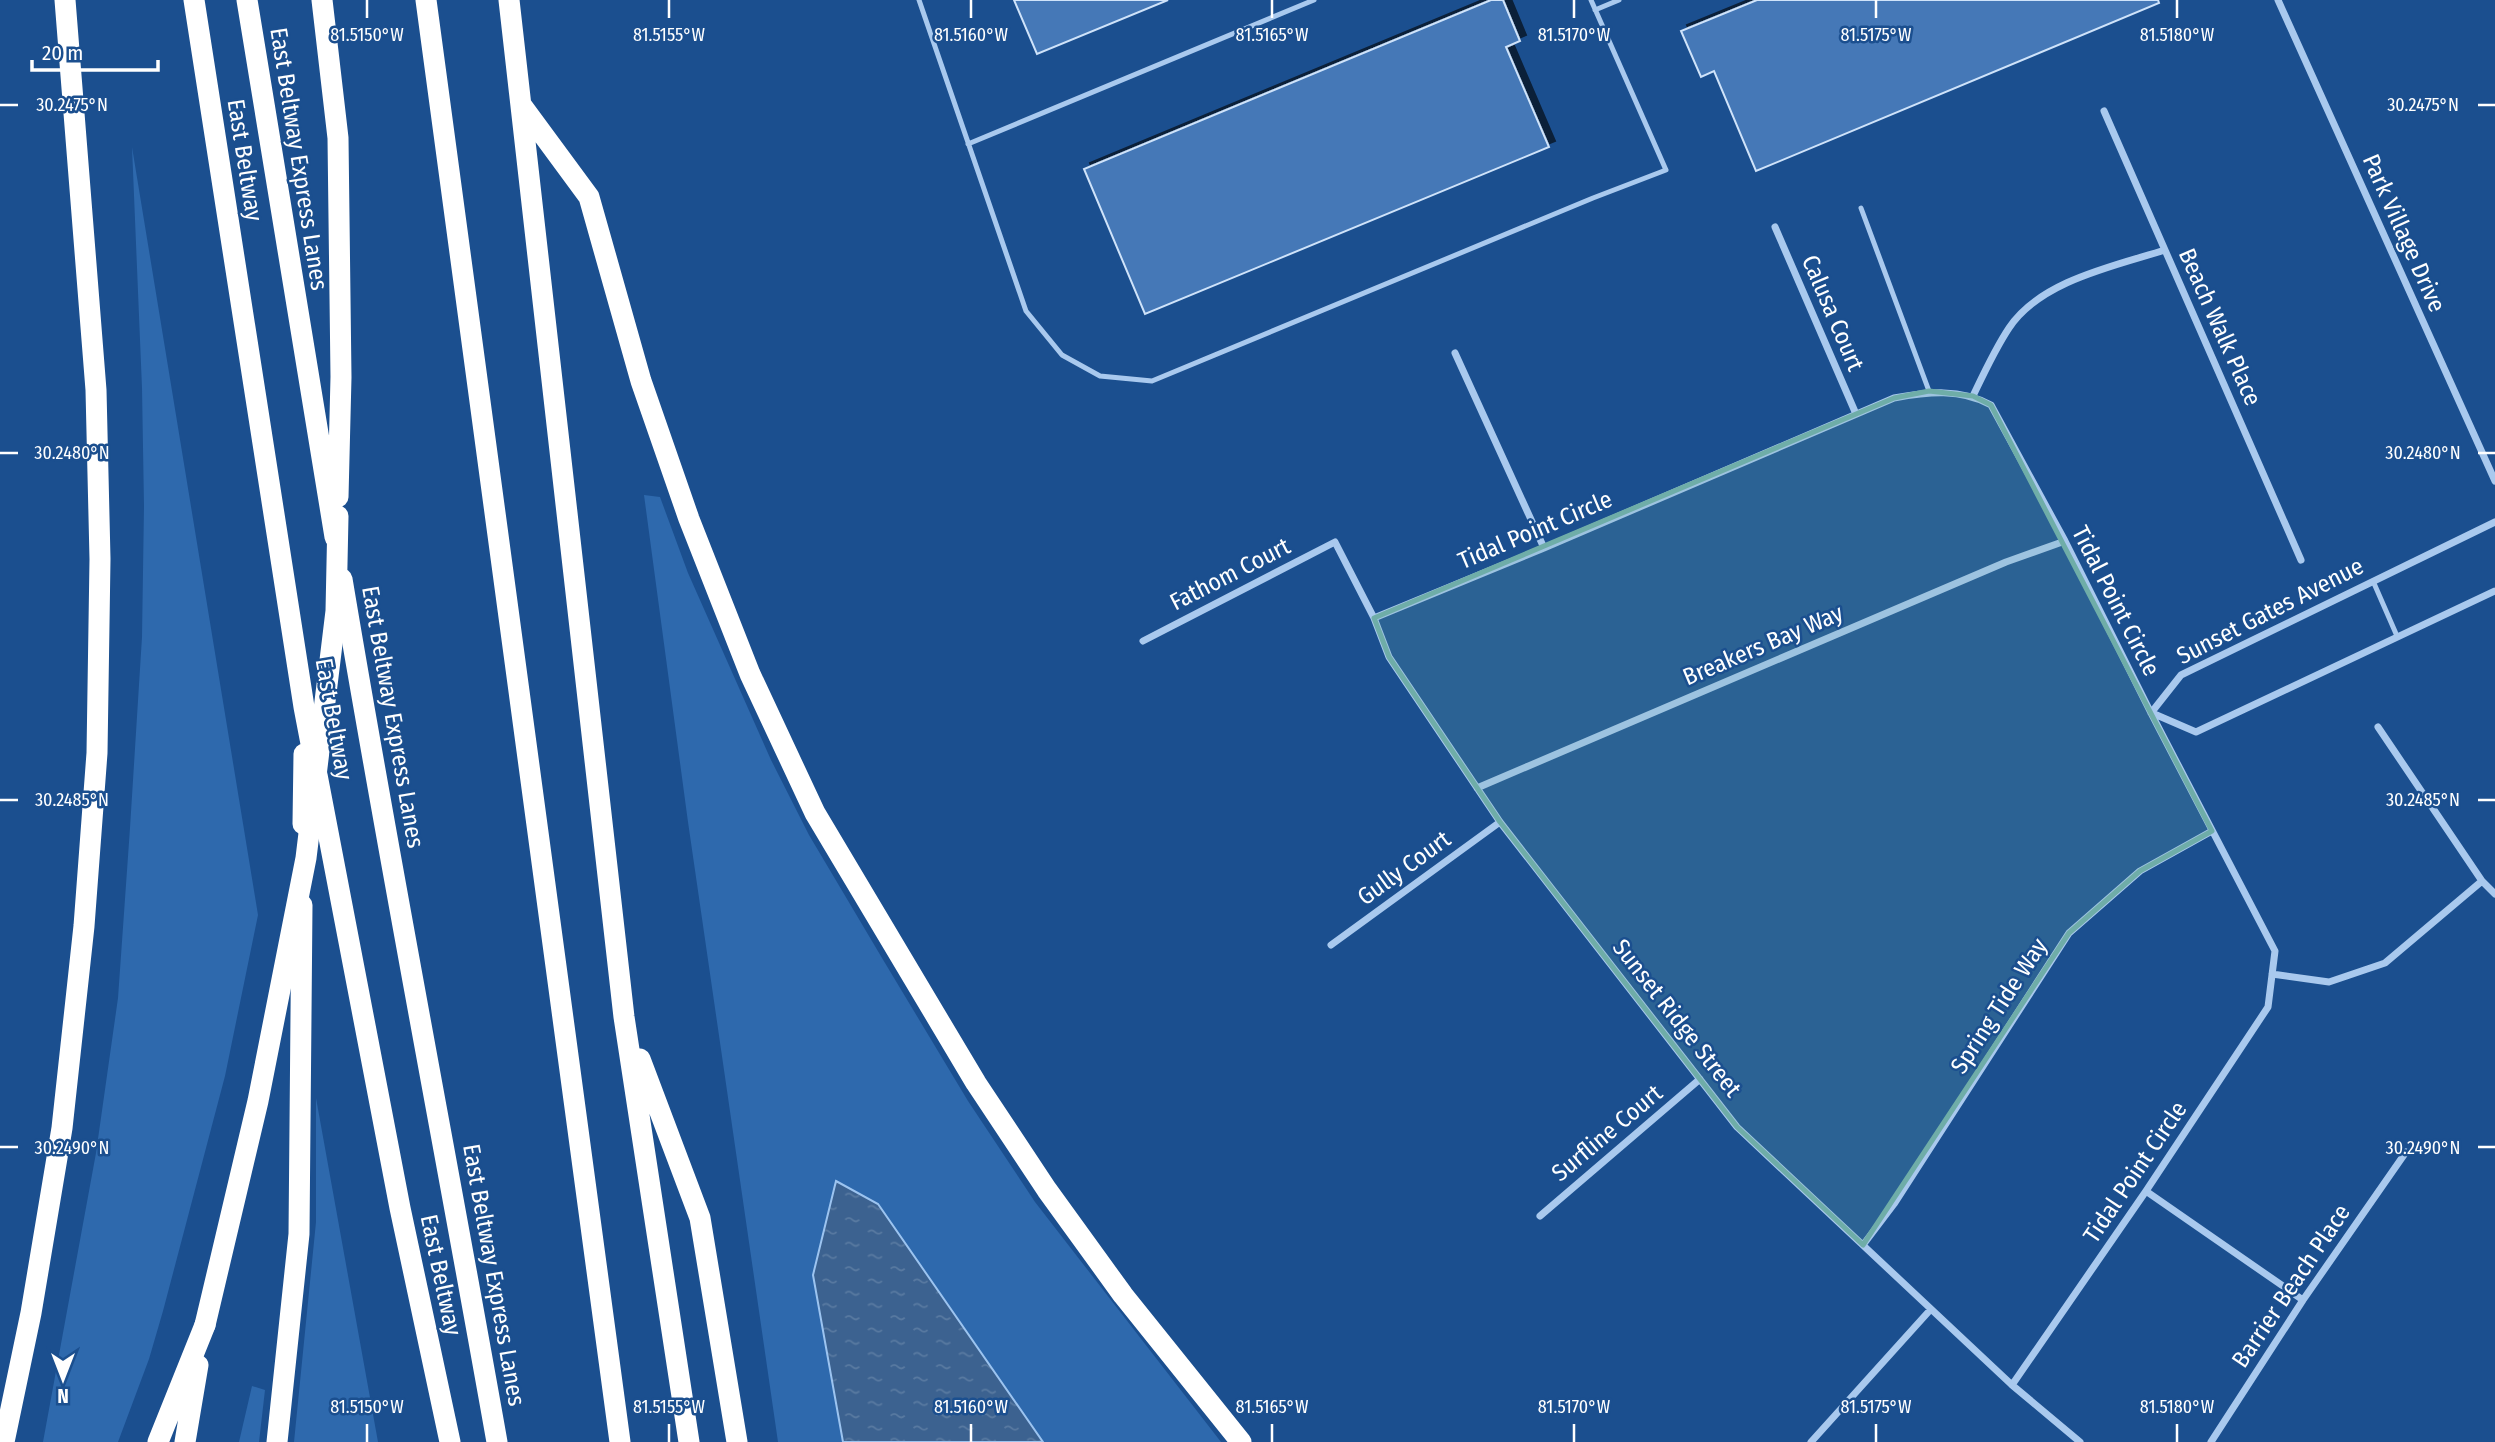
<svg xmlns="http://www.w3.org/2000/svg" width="2495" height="1442" font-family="'Fira Sans Condensed',sans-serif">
<defs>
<pattern id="water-ripples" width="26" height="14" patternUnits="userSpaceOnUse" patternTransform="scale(1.75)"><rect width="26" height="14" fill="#3c6290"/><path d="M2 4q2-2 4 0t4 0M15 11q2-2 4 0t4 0" fill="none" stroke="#597aa1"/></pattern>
<filter id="shadow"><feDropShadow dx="6" dy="-6" stdDeviation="0" flood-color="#0009"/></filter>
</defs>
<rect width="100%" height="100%" fill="#1b4f8f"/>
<!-- green -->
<path fill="#2e69ad" d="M132 147 258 915 225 1076 163 1311 149 1359 118 1442H43L96 1153 118 998 130 828 142 637 144 506 142 388Z
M644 495 660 497 688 573 771 760 809 835 882 958 968 1101 1035 1202 1221 1442H1043L922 1266 813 1275 843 1442H778L688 822Z
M316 1098 378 1442H294L316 1222Z
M252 1386 265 1390 259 1442H239Z"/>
<!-- water -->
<path fill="url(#water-ripples)" stroke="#9cc4f0" stroke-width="2" d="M836 1181 878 1204 1043 1442H843L813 1275Z"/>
<!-- building -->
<path fill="#4478b7" stroke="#cfe3fa" stroke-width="2" filter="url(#shadow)" d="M1014 0H1168L1037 54Z
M1491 0H1503L1520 41 1506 47 1549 147 1145 314 1084 169Z
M1757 0H2158L2159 3 1756 171 1714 71 1701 77 1681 31Z"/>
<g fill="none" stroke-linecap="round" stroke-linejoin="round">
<!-- service -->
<path stroke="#a9c9ee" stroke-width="5" d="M919 0 1026 311 1062 355 1100 376 1152 381 1593 198 1666 170 1591 0
M1595 10 1619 0
M968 144 1314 0
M1861 208 1929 391
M2373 581 2397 636"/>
<!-- minor -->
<path stroke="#a9c9ee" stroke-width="7" d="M2278 0 2495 481
M2104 111 2301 560
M1775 227 1856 414
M1455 353 1544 548
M1973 396C1984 373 1995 349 2009 328 2040 281 2114 266 2165 250
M1374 618 1544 548 1894 398C1928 392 1960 388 1991 405L2065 541 2151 713 2275 951 2268 1007 2146 1191 2012 1385
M1143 641 1335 542 1374 618 1389 657 1500 822 1737 1127 2012 1385 2080 1442
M2151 713 2181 675 2495 522
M2152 713 2196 732 2495 591
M2378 727 2482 881 2495 894
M1477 788 2006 562 2065 541
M1331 945 1500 822
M2272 974 2329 982 2385 963 2482 881
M2146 1191 2303 1300
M1540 1216 1700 1079
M1863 1245 1894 1204 2069 933 2140 871 2212 831
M1811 1442 1931 1309
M2211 1442 2303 1300 2406 1152"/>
<!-- motorway -->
<path stroke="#fff" stroke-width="21" d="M194 0 304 707 400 1208 450 1442
M247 0 335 537
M322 0 338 138 341 377 338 497
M426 0 620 1442
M509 0 624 1017 689 1442
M522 106 589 197 641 381 689 519 750 674 815 813 976 1083 1047 1190 1123 1295 1241 1442
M342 579C390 867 446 1154 497 1442
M303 824 304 754
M640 1059 700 1218 737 1442
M4 1442 31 1313 62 1128 84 926 97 753 100 559 96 390 65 0
M158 1442 205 1325
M185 1442 198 1365
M277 1442 299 1234 302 905"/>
<!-- motorway-bridge -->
<path stroke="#fff" stroke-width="21" d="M205 1325 258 1101 306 858 336 611 338 516"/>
</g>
<!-- marked area -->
<path fill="#6fada8" fill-opacity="0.2" stroke="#6fada8" stroke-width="5" stroke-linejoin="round" d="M1929 391 1973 396 1991 405 2212 831 2140 871 2069 933 1863 1245 1737 1127 1500 822 1389 657 1374 618 1894 398Z"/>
<!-- ticks -->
<path fill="none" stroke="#fff" stroke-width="2.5" d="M367 0V18M669 0V18M971 0V18M1272 0V18M1574 0V18M1876 0V18M2177 0V18M0 105H18M2478 105H2495M0 453H18M2478 453H2495M0 800H18M2478 800H2495M0 1147H18M2478 1147H2495M367 1424V1442M669 1424V1442M971 1424V1442M1272 1424V1442M1574 1424V1442M1876 1424V1442M2177 1424V1442"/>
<g text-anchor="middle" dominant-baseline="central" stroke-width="5" stroke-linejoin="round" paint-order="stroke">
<!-- street labels -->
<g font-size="24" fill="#fff" stroke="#1b4f8f">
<text transform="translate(299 159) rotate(81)">East Beltway Express Lanes</text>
<text transform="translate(245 160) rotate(81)">East Beltway</text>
<text transform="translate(2404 233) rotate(66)">Park Village Drive</text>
<text transform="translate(1833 313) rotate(67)">Calusa Court</text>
<text transform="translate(2220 327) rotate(66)">Beach Walk Place</text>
<text transform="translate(1535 530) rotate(-23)">Tidal Point Circle</text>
<text transform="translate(1230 574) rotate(-27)">Fathom Court</text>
<text transform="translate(2116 601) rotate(63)">Tidal Point Circle</text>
<text transform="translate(2270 611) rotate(-27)">Sunset Gates Avenue</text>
<text transform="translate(1763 645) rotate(-23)">Breakers Bay Way</text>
<text transform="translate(393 717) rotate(80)">East Beltway Express Lanes</text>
<text transform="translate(334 719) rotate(80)">East Beltway</text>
<text transform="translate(1404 868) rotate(-36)">Gully Court</text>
<text transform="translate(1999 1006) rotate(-57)">Spring Tide Way</text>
<text transform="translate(1677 1018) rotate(52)">Sunset Ridge Street</text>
<text transform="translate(1607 1133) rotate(-40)">Surfline Court</text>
<text transform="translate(2135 1172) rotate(-56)">Tidal Point Circle</text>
<text transform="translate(441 1275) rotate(78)">East Beltway</text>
<text transform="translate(494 1275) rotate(80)">East Beltway Express Lanes</text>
<text transform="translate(2291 1286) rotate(-56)">Barrier Beach Place</text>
</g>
</g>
<g font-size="18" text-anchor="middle" fill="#fff" stroke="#1b4f8f" stroke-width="5" stroke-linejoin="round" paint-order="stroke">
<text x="367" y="41">81.5150°W</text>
<text x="669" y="41">81.5155°W</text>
<text x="971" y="41">81.5160°W</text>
<text x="1272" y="41">81.5165°W</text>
<text x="1574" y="41">81.5170°W</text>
<text x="1876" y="41">81.5175°W</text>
<text x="2177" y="41">81.5180°W</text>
<text x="2423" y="111">30.2475°N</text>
<text x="72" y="111">30.2475°N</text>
<text x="2423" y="459">30.2480°N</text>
<text x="72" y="459">30.2480°N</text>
<text x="2423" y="806">30.2485°N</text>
<text x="72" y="806">30.2485°N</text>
<text x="2423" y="1154">30.2490°N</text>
<text x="72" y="1154">30.2490°N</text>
<text x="367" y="1413">81.5150°W</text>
<text x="669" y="1413">81.5155°W</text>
<text x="971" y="1413">81.5160°W</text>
<text x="1272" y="1413">81.5165°W</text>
<text x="1574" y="1413">81.5170°W</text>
<text x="1876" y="1413">81.5175°W</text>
<text x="2177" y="1413">81.5180°W</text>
</g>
<!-- north arrow -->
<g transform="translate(63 1379) rotate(180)" stroke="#1b4f8f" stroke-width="5" paint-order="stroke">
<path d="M0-5L12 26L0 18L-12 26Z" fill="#ffffff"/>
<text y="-10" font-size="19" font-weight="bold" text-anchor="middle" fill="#ffffff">N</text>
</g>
<!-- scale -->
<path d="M32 60v10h126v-10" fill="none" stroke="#ffffff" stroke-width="3.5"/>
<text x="42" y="60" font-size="21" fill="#ffffff" stroke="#1b4f8f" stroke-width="5" paint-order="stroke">20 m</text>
</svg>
